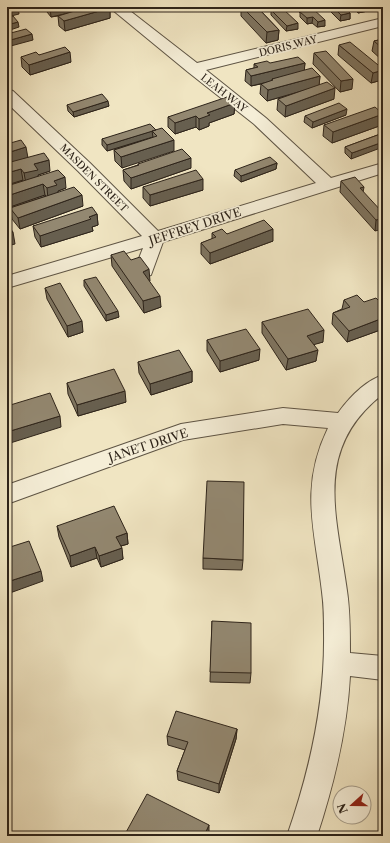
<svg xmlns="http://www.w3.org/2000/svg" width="390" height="843" font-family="'Libre Caslon Text',serif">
<rect width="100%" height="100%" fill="#f0e5c2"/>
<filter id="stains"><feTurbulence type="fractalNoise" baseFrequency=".005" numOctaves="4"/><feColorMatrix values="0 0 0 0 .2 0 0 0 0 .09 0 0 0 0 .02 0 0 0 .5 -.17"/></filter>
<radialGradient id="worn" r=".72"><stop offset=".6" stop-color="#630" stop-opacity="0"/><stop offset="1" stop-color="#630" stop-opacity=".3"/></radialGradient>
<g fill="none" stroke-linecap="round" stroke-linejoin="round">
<defs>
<path id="street" d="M109 7H125L197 63 383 18V26L206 70 266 118 331 178 383 163V173L163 242 151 275 144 277 137 275 134 271 143 248 7 288V276L142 236 78 171 7 103V89L13 91 90 163 158 231 316 183 254 124 188 72Z
M383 375V394C312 449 337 516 347 591 350 611 350 632 350 653L383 656V680L350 676C347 731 334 784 317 836H287C310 770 325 704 324 634 324 620 324 606 322 592 315 530 299 488 328 428L283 424 183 440 7 504V485L181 424 283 408 338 413C349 398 365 381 383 375Z"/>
</defs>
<!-- street casing -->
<use href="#street" stroke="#5e5444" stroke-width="2"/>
<!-- street -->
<use href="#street" fill="#f5eed7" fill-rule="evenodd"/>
</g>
<!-- wall -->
<path fill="#7e7561" stroke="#2e241a" d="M46 7H109L110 8V18L65 31 59 26 58 16 51 17 47 12Z
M241 7H257L279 30 278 40 266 43 241 16Z
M294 7H311L325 26 317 27 312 23 307 24 300 17V13Z
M326 7H344L350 13V19L340 21Z
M352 7H373V10L358 13Z
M271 10 298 29 286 31 271 15Z
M383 39V61L372 51 374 41Z
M339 45 382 80 371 83 338 55Z
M314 53 352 89 340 92 313 64Z
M39 55 71 62 30 75 22 67 21 57Z
M305 63 304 70 320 76 319 85 334 99 285 117 277 110 278 99 299 92 267 101 260 94 261 84 251 86 245 81 246 70 254 68V64Z
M235 103 234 114 209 123V126L199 130 196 127 175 134 168 127V117Z
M67 105 109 106 74 117 68 111Z
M383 114 382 125 332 143 323 136 324 125Z
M346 115 312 128 304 122 305 116Z
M156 130 174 140 122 168 115 161 114 150 153 137 107 151 102 145V139Z
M383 133 351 159 345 153V147Z
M7 144 50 171 38 175V176L66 188 58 191V192L83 206 20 229 12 219 10 208 46 196 45 195 7 208V186L23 181V180L7 185Z
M277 163 276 169 241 182 234 176 235 170Z
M138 164 191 168 131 189 124 181 123 170 138 165Z
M341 181 383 213 375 231 340 192Z
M143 187 203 190 150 206 143 198Z
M97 214 98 225 92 227 93 231 41 247 35 237 33 226Z
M212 233 227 234 273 241 210 264 201 254V243L212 239Z
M111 255 131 260 150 281H149L161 307 144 313 112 266Z
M84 280 119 317 106 321 84 286Z
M45 288 83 332 68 337 47 299Z
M344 300 383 305V329L347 342 332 324 333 313 342 309Z
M262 322 323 342 314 344 316 361 286 370 262 333Z
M207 340 259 360 220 372 207 351Z
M138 362 192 371V382L151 395 139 373Z
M67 383 126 402 78 416 68 394Z
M57 526 127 533 128 544 121 546 123 559 101 567 97 558 71 567 59 537Z
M203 558 243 560 242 570 203 569Z
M212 621 251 673 250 683 210 682Z
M237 729 236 739 219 793 178 780 177 771 185 750 168 745 167 736Z"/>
<!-- shaded-wall -->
<path fill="#675f4f" stroke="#2e241a" d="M7 7H18L19 14 7 17Z
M50 7H95L51 17Z
M359 7H373V10L358 13Z
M110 8V18L65 31 64 21Z
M350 13V19L340 21 341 15Z
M313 17 312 23 307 24V18Z
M325 20V26L317 27 318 22Z
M18 22 19 27 7 31V25Z
M298 23V29L286 31 287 26Z
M279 30 278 40 266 43 267 32Z
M32 34 33 40 7 47V41Z
M70 52 71 62 30 75 29 65Z
M305 63 304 74 272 79V81L251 86V76Z
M383 70 382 80 371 83 373 73Z
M320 76 319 86 267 101 268 90Z
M353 79 352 89 340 92 341 81Z
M335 88 334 99 285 117 286 106Z
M108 101 109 106 74 117 73 112Z
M235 103 234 114 209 123V126L199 130V119L207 113Z
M347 109 346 115 312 128 313 122Z
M383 114 382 125 332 143 333 132Z
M196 116V127L175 134V123Z
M152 131 153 137 107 151V145Z
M174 140V151L122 168 121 157Z
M383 142V147L351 159 352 153Z
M26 147 28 158 7 164V153Z
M191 158V168L131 189V178Z
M49 160 50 171 38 175 39 181 26 184 24 173 34 164Z
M277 163 276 169 241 182V176Z
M21 169 23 180 7 185V173Z
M65 177 66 188 58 191V196L48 199 47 188 54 181Z
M203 179V190L150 206V195Z
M43 184 45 195 7 208V196Z
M364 187 362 198 360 188Z
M82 195 83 206 20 229 18 218Z
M97 214 98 225 92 227 93 231 41 247 40 236Z
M383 218V229L375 231 376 220Z
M273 229V241L210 264V253Z
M13 232 15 244 7 246V234Z
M149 269 150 281 143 283V272Z
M160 296 161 307 144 313 143 301Z
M118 311 119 317 106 321V315Z
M383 318V329L347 342 349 331Z
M82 321 83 332 68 337 67 326Z
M324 330 323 342 306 347 307 336Z
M260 349 259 360 220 372V361Z
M318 350 316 361 286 370 288 359Z
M192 371V382L151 395 150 384Z
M125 391 126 402 78 416 77 405Z
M60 416 61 427 7 444V432Z
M127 533 128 544 117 547 116 537Z
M95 547 97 558 71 567 70 556Z
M122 548 123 559 101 567 99 556Z
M41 571 43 581 7 594V582Z
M237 729 236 739 219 793V784Z
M209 825V834L207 836H204Z"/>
<!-- building -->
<path fill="#938871" stroke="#2e241a" d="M88 7H109L110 8 64 21 58 16Z
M242 7H257L279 30 267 32Z
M300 7H311L325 20 318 22 313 17 307 18 300 12 304 11Z
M333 7H344L350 13 341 15Z
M282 8 298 23 287 26 271 10Z
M13 16 18 22 7 25V18Z
M26 29 32 34 7 41V34Z
M383 39V49L374 41Z
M350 42 383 69V70L373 73 339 45Z
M65 47 70 52 29 65 21 57 36 52 39 55Z
M326 51 353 79 341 81 314 53Z
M298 57 305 63 251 76 246 70 258 67 254 64 267 61 270 63Z
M312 68 320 76 268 90 261 84 273 80 272 79Z
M327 82 335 88 286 106 278 99Z
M102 94 108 101 73 112 67 105Z
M227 97 235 103 207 113 210 115 199 119 196 116 175 123 168 117Z
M339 103 347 109 313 122 305 116Z
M375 107 383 114 333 132 324 125Z
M150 124 156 130 107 145 102 139Z
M162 128 174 140 121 157 114 150 157 136 152 131Z
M383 133V142L352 153 345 147Z
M21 140 26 147 7 153V144Z
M182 149 191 158 131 178 123 170 139 165 138 164Z
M44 153 49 160 34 164 38 170 24 173 21 169 7 173V163Z
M270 157 277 163 241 176 235 170Z
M58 170 65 177 54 181 57 185 47 188 43 184 7 196V186Z
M196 170 203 179 150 195 143 187Z
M355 177 364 187 360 188 383 213V218L376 220 341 181Z
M74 187 82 195 18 218 10 208Z
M92 207 97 214 89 217 91 219 40 236 33 226Z
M264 220 273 229 210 253 201 243 216 237 212 233 222 229 227 234Z
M7 224 13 232 7 234Z
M124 251 131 260 140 257 149 269 143 272 160 296 143 301 111 255Z
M96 277 118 311 106 315 84 280Z
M60 283 82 321 67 326 45 288Z
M357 295 364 302 376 298 383 305V318L349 331 333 313 350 307 344 300Z
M308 309 324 330 307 336 318 350 288 359 262 322Z
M246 329 260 349 220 361 207 340Z
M179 350 192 371 150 384 138 362Z
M114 369 125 391 77 405 67 383Z
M50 393 60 416 7 432V406Z
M207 481 244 482 243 560 203 558Z
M114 506 127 533 116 537 122 548 99 556 95 547 70 556 57 526Z
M29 541 41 571 7 582V548Z
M212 621 251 623V673L210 672Z
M176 711 237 729 219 784 177 771 188 742 167 736Z
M147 794 209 825 204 836H124Z"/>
<g text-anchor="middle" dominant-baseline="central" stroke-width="3.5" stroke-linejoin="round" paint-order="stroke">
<!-- far-street labels -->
<g font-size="10" fill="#2e241a" stroke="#f5eed7">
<text transform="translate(288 46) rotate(-14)">DORIS WAY</text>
<text transform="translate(224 93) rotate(38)">LEAH WAY</text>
<text transform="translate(94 178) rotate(45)">MASDEN STREET</text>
</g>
<!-- street labels -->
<g font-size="12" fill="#2e241a" stroke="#f5eed7">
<text transform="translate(195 226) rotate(-18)">JEFFREY DRIVE</text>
<text transform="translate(148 445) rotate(-18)">JANET DRIVE</text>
</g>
</g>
<!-- margin -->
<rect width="390" height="843" fill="none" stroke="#f0e5c2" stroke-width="24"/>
<rect x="8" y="8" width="374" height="827" fill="none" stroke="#2e241a" stroke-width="2"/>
<rect x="12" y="12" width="366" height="819" fill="none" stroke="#2e241a"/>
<!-- north arrow -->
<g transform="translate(352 805) rotate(249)"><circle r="19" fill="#f5eed7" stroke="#a59d8b"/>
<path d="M0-3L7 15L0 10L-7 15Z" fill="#8f2418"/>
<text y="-6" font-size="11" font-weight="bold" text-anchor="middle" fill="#2e241a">N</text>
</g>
<rect width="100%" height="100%" filter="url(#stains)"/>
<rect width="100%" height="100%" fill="url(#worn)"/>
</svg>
